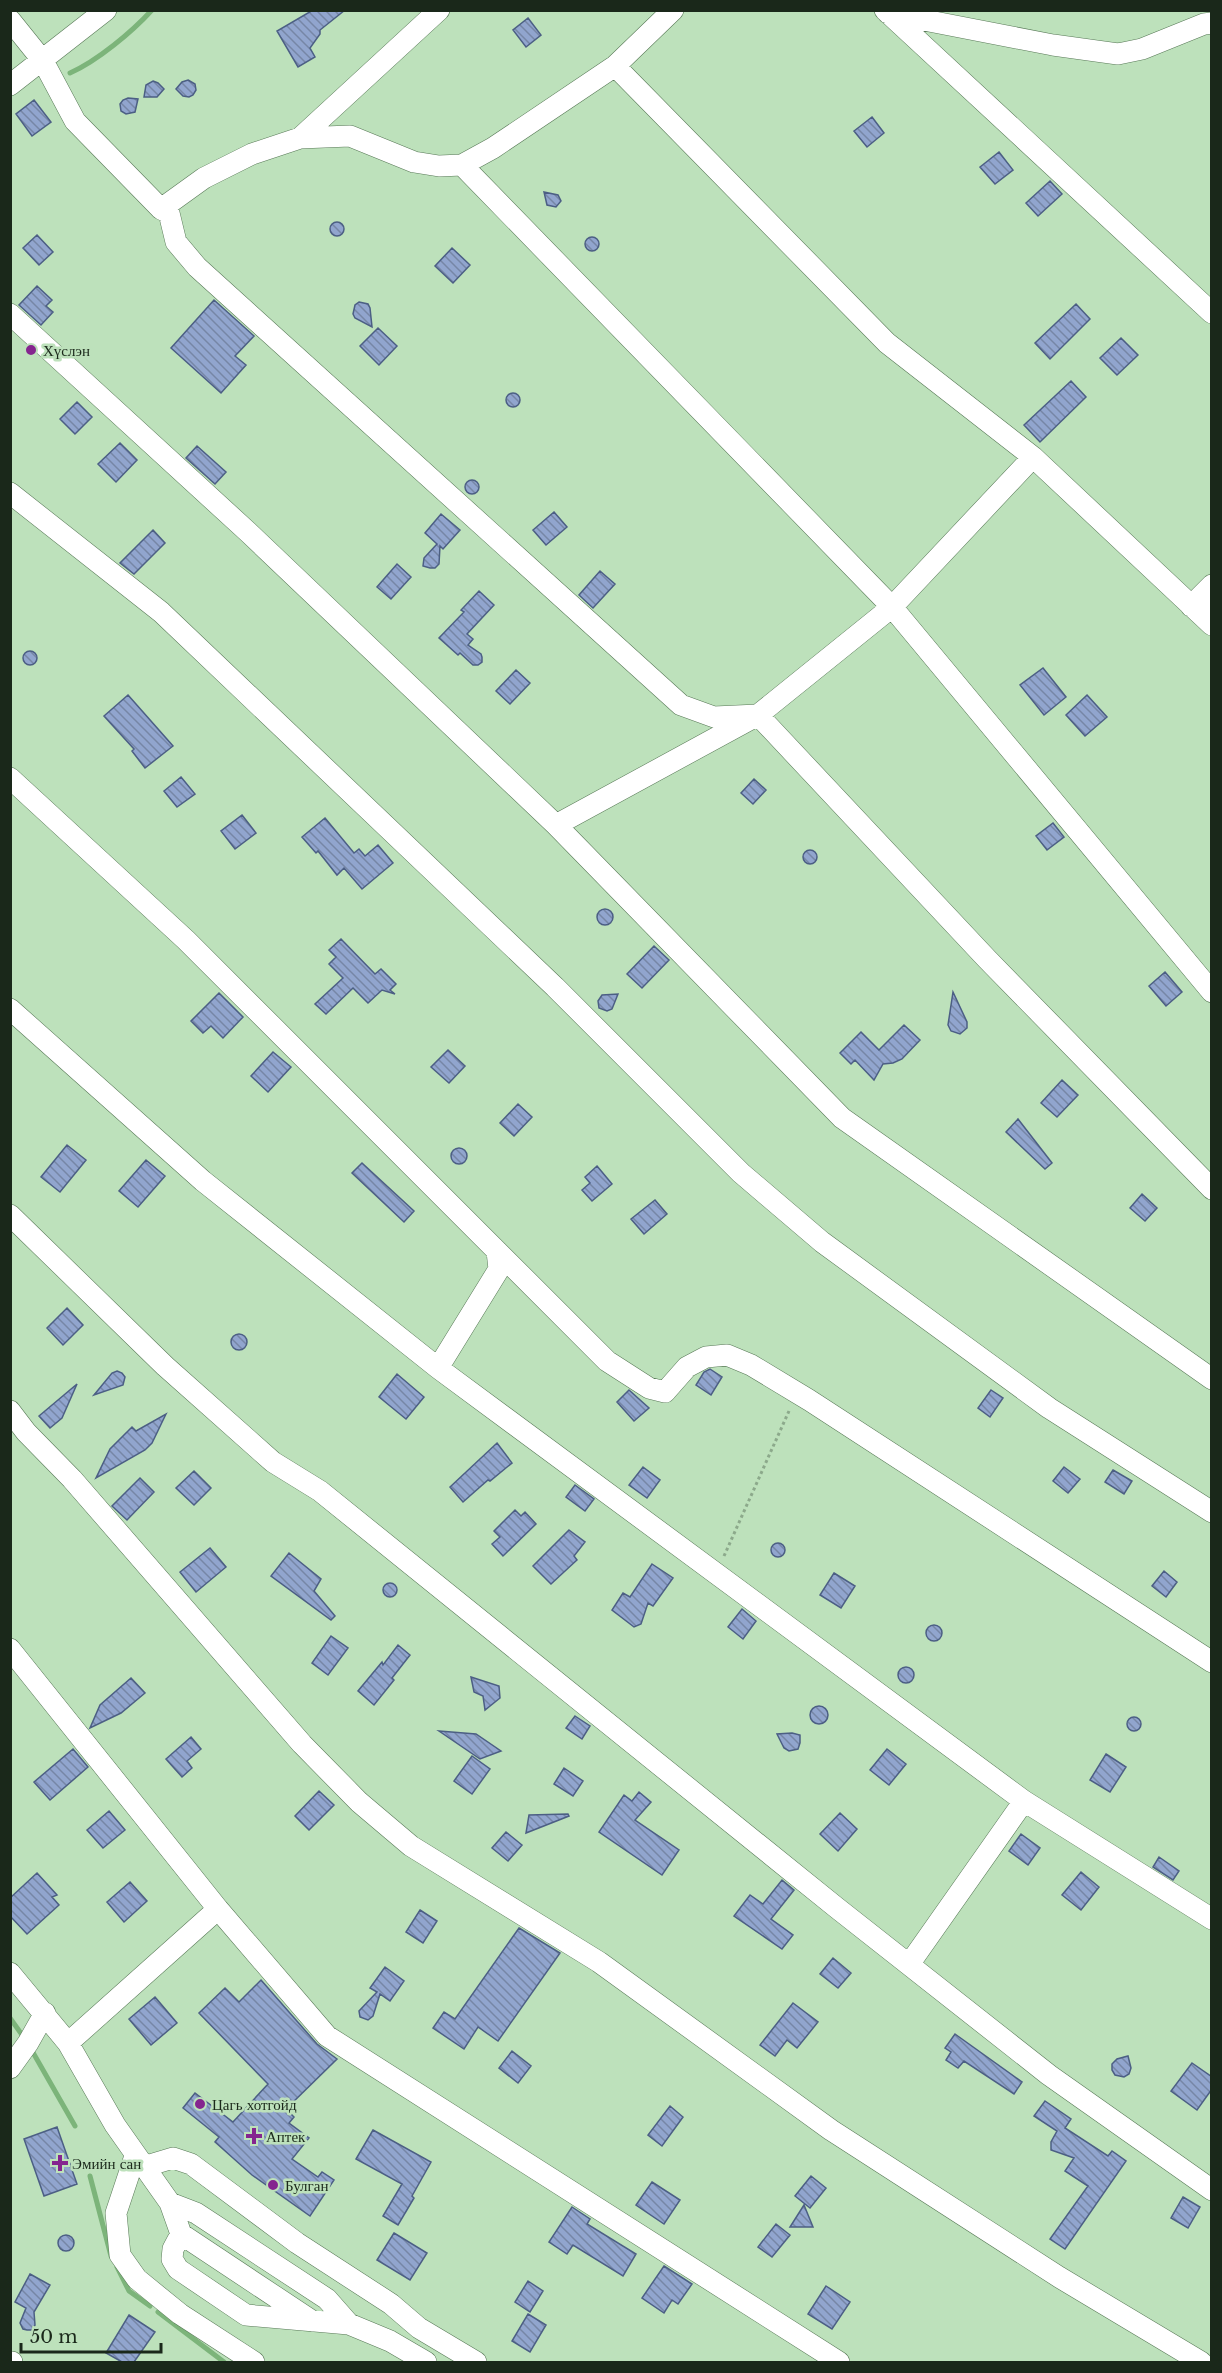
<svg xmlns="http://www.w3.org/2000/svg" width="1222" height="2373" font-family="'Libre Baskerville',serif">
<defs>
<pattern id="building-back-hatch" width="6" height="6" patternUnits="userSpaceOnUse" patternTransform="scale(1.5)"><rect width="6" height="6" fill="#91a5ce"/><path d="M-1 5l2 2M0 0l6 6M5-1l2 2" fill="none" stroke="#7686a6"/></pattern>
</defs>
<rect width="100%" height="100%" fill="#bde1bb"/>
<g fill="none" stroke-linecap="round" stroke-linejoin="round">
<!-- stream -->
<path stroke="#7cb47a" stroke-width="5" d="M70 73C97 61 132 32 152 10
M10 2018 25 2039
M31 2049 75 2126
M90 2176 111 2256
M117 2267 129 2291 150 2306
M158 2312 224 2362"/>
</g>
<!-- building -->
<path fill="url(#building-back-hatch)" stroke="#4c5f84" stroke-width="1.5" d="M313 10H345L320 30V34L310 48 315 57 298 67 277 31Z
M528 18 541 35 526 47 513 30Z
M188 80 195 84 196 90 193 95 189 97 183 96 176 89 182 82Z
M153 81 158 83 164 89 157 97H144L146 85Z
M128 98 138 99 135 112 126 114 121 111 120 104 123 100Z
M34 100 51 122 32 136 16 114Z
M872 117 884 133 867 147 854 131Z
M999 152 1013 170 995 184 980 167Z
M1050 181 1062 194 1038 216 1026 203Z
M544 192 558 195 561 201 556 207 547 205Z
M330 229a7 7 0 1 1 14 0a7 7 0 1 1-14 0Z
M37 235 53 252 39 265 23 248Z
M585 244a7 7 0 1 1 14 0a7 7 0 1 1-14 0Z
M452 248 470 265 453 283 435 266Z
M37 286 52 300 46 306 53 312 41 325 19 305Z
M214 300 254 336 235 356 246 365 221 393 171 348Z
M359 302 368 304 370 308 372 327 355 318 353 314 355 305Z
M1076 304 1090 319 1050 359 1035 343Z
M378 328 397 346 379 365 360 346Z
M1121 338 1138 355 1117 375 1100 358Z
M1071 381 1086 397 1040 442 1024 425Z
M506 400a7 7 0 1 1 14 0a7 7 0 1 1-14 0Z
M77 402 92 417 75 434 60 419Z
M120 443 137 460 116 482 98 464Z
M197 446 226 472 215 484 186 458Z
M465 487a7 7 0 1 1 14 0a7 7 0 1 1-14 0Z
M554 512 567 527 546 545 533 530Z
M441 514 460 530 443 549 440 546 439 564 435 568H430L423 566 424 558 437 544 425 533Z
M153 530 165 543 134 574 120 563Z
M397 564 411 577 391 599 377 587Z
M600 571 615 584 593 608 579 595Z
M479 591 494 605 467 634 473 639 468 645 481 654 482 657V662L478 665H473L460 653 458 655 439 638 464 612 461 610Z
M23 658a7 7 0 1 1 14 0a7 7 0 1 1-14 0Z
M1043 668 1066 697 1044 715 1020 685Z
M516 670 530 683 510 704 496 691Z
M128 695 173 746 145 768 132 751 134 749 104 716Z
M1087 695 1107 717 1085 736 1066 715Z
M181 777 195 794 177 807 164 791Z
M754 779 766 790 753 804 741 793Z
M242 815 256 833 235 849 221 831Z
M325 818 354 853 359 849 365 856 378 845 393 863 362 889 344 868 337 875 318 851 316 853 302 837Z
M1053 823 1064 837 1047 850 1036 836Z
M803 857a7 7 0 1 1 14 0a7 7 0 1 1-14 0Z
M597 917a8 8 0 1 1 16 0a8 8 0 1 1-16 0Z
M341 939 375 974 381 969 396 984 390 990 395 994 382 990 368 1003 353 988 326 1014 315 1004 343 978 329 964 336 957 329 950Z
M654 946 669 960 642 988 627 974Z
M1165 972 1182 992 1166 1006 1149 986Z
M953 992 967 1022V1028L960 1034 951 1031 948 1025Z
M219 993 243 1017 223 1038 211 1026 203 1033 191 1021Z
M618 994 612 1009 607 1011 599 1008 598 1001 602 995Z
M904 1025 920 1040 902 1059 893 1063 883 1064 874 1080 855 1060 851 1064 840 1053 861 1032 879 1050Z
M448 1050 465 1066 449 1083 431 1067Z
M273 1052 291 1067 268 1092 251 1076Z
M1062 1080 1078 1095 1057 1117 1041 1103Z
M518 1104 532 1117 514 1136 500 1123Z
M1018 1119 1052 1163 1045 1169 1006 1132Z
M67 1145 86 1160 60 1192 41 1177Z
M451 1156a8 8 0 1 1 16 0a8 8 0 1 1-16 0Z
M146 1160 165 1176 138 1207 119 1191Z
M362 1163 414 1211 404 1222 352 1173Z
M597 1166 612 1184 592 1201 582 1190 590 1183 585 1177Z
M1142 1194 1157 1208 1145 1221 1130 1208Z
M655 1200 667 1214 644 1234 631 1219Z
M67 1308 83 1325 63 1345 47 1328Z
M231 1342a8 8 0 1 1 16 0a8 8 0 1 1-16 0Z
M710 1369 722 1377 711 1395 696 1385 704 1372Z
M117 1371 122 1373 125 1377 123 1385 94 1395 112 1373Z
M397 1374 424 1397 406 1419 379 1397Z
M77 1384 62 1418 50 1428 39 1416Z
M629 1390 649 1408 634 1421 617 1402Z
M991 1390 1003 1398 990 1417 978 1408Z
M166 1414 152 1443 145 1450 96 1478 110 1449 132 1427 136 1431Z
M497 1443 512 1463 490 1481 488 1480 463 1502 450 1487Z
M643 1467 660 1480 647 1498 629 1485Z
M1064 1467 1080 1479 1068 1493 1053 1481Z
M1113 1470 1132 1481 1124 1494 1105 1482Z
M194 1471 211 1488 194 1505 176 1488Z
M140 1478 154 1492 127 1520 112 1506Z
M575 1485 594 1499 585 1511 566 1497Z
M515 1510 521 1516 525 1512 536 1524 503 1556 492 1544 500 1537 494 1531Z
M569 1530 585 1542 574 1556 577 1560 551 1584 533 1566Z
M771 1550a7 7 0 1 1 14 0a7 7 0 1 1-14 0Z
M210 1548 226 1567 196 1592 180 1572Z
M289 1553 321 1579 314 1591 335 1616 331 1620 271 1576Z
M652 1564 673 1578 653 1606 648 1603 641 1624 634 1627 612 1610 623 1593 630 1597Z
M1164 1571 1177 1582 1166 1597 1152 1586Z
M834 1573 855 1586 841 1608 820 1595Z
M383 1590a7 7 0 1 1 14 0a7 7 0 1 1-14 0Z
M742 1609 756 1621 743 1639 728 1627Z
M926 1633a8 8 0 1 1 16 0a8 8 0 1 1-16 0Z
M331 1636 348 1648 328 1675 312 1663Z
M398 1645 410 1655 392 1678 394 1680 374 1705 358 1691 382 1662 383 1665Z
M898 1675a8 8 0 1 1 16 0a8 8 0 1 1-16 0Z
M471 1677 499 1686 500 1698 485 1710 483 1696 474 1692Z
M131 1678 145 1693 121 1713 90 1728 100 1705Z
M810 1715a9 9 0 1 1 18 0a9 9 0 1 1-18 0Z
M575 1716 590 1726 582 1739 566 1728Z
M1127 1724a7 7 0 1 1 14 0a7 7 0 1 1-14 0Z
M439 1731 476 1734 501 1751 480 1759Z
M792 1733 800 1735V1743L798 1749 789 1751 784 1748 777 1734Z
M191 1737 201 1749 187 1761 192 1768 182 1777 166 1759Z
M73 1749 88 1767 50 1800 34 1782Z
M887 1749 906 1764 889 1785 870 1770Z
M1106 1754 1126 1767 1110 1792 1090 1780Z
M472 1756 490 1769 472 1794 454 1781Z
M564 1768 583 1781 573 1796 554 1784Z
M319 1791 334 1805 309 1830 295 1816Z
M639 1792 651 1802 635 1820 679 1850 662 1875 599 1832 624 1795 632 1801Z
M109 1811 125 1830 103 1848 87 1830Z
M840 1813 857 1829 838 1851 820 1834Z
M568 1814 569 1816 526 1833 529 1815Z
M506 1832 522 1845 508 1861 492 1848Z
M1021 1834 1040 1848 1028 1865 1009 1851Z
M1159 1857 1179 1871 1173 1880 1153 1867Z
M1081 1872 1099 1887 1081 1910 1062 1895Z
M37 1873 57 1895 52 1897 59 1905 27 1934 10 1916V1898Z
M782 1880 794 1890 771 1919 793 1935 782 1949 734 1916 750 1895 763 1904Z
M130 1882 147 1901 124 1922 107 1902Z
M420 1910 437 1921 423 1943 406 1932Z
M519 1928 560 1953 498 2041 478 2027 464 2049 433 2028 444 2012 455 2019Z
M833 1958 851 1973 838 1988 820 1974Z
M385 1967 404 1981 390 2001 380 1994 373 2016 368 2020 360 2017 359 2011 377 1992 370 1988Z
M261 1980 317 2044 337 2059 286 2109 294 2117 289 2123 309 2138 292 2159 318 2177 322 2172 334 2180 310 2216 252 2175 215 2142 219 2137 183 2108 195 2093 233 2122 268 2084 199 2013 225 1988 239 2002Z
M155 1997 177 2023 151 2045 129 2019Z
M793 2003 818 2022 797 2048 787 2040 775 2056 760 2045Z
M955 2034 1022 2082 1014 2094 964 2061 958 2068 946 2060 951 2052 945 2048Z
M512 2051 531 2066 518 2083 499 2068Z
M1128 2056 1131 2068 1129 2074 1124 2077 1115 2075 1112 2070V2064L1117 2059Z
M1192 2063 1212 2077V2089L1197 2110 1171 2091Z
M1045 2101 1071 2119 1065 2128 1108 2156 1112 2151 1126 2161 1065 2249 1050 2239 1088 2186 1065 2171 1074 2158 1051 2150V2142L1057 2131 1034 2116Z
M670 2106 683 2117 662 2146 648 2135Z
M57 2127 77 2184 44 2196 24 2139Z
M373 2130 431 2162 412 2196 414 2198 398 2225 383 2216 402 2184 356 2159Z
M811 2176 826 2188 810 2208 795 2196Z
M652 2182 680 2200 664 2224 636 2205Z
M1183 2197 1200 2207 1188 2228 1171 2218Z
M804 2205 813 2227H790Z
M572 2207 590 2219 587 2224 636 2254 623 2276 573 2245 567 2254 549 2242Z
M776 2224 790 2235 772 2257 758 2247Z
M394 2233 427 2253 410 2280 377 2260Z
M58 2243a8 8 0 1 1 16 0a8 8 0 1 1-16 0Z
M664 2266 692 2284 678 2304 672 2300 664 2313 642 2298Z
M30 2274 50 2285 34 2312 35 2325 32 2330H27L23 2329 20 2323 26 2308 15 2302Z
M528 2281 543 2291 530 2312 515 2302Z
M826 2286 850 2302 832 2329 808 2314Z
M528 2314 546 2325 530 2352 512 2341Z
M129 2315 155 2332 134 2362H122L106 2353Z"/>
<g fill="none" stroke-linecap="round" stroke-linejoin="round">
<defs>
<path id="minor" d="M885 10 1212 313
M888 13 1053 45 1118 54 1142 49 1204 24 1212 23
M10 20 43 61 75 121 161 209 204 178 252 154 300 138 350 136 414 162 439 166 462 165 493 148 615 66 673 10
M615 66 887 343 1033 457 1212 625
M10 85 106 10
M300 138 439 10
M462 165 892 607 1212 992
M161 209 169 213 176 242 197 267 681 705 714 717 758 715 987 959 1212 1189
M10 314 248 532 556 825 842 1118 1212 1379
M10 493 161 612 555 987 741 1173 822 1242 1049 1408 1212 1512
M1203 609 1191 606 1212 585
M10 778 186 940 607 1361 649 1388 665 1392 687 1367 706 1357 727 1355 751 1365 809 1400 1212 1662
M556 825 758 715 892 607 1033 457
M10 1009 203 1181 438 1368 1024 1801 1212 1919
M10 1215 165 1366 273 1462 320 1491 837 1908 1049 2075 1212 2190
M438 1368 499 1269 497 1251
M10 1411 26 1432 72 1479 302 1744 359 1802 411 1846 599 1962 831 2130 1059 2277 1201 2362
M10 1649 218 1909 327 2036 839 2362
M910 1963 1024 1801
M10 1973 68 2043 115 2125 170 2203 181 2234 312 2321
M68 2043 218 1909
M10 2068 28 2043 45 2013
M135 2156 116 2213 120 2255 137 2279 180 2314 254 2362
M143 2167 173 2158 191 2164 297 2243 391 2304 419 2328 476 2362
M170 2203 196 2213 327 2299 349 2324
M181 2234 173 2249 172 2259 178 2269 246 2315 349 2324 390 2341 426 2362
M10 2362H12"/>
</defs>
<!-- minor casing -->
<use href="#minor" stroke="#587957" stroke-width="22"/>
<!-- path -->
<path stroke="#8ca98b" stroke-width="3" stroke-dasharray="3 3" stroke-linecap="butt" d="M724 1556 789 1411"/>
<!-- minor -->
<use href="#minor" stroke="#fff" stroke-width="21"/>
</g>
<!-- markers -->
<g fill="#85258f" stroke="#bde1bb" stroke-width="2">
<circle cx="31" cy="350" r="6"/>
<circle cx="200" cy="2104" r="6"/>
<path d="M251 2127h6v6h6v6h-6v6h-6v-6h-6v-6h6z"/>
<path d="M57 2154h6v6h6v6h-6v6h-6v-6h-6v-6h6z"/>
<circle cx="273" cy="2185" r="6"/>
</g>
<g text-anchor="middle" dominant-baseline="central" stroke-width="5" stroke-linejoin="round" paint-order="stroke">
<!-- poi labels -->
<g font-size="15" fill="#1a281a" stroke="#bde1bb" text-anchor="start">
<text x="43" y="350">Хүслэн</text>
<text x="212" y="2104">Цагь хотгойд</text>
<text x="266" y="2136">Аптек</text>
<text x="72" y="2163">Эмийн сан</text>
<text x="285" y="2185">Булган</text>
</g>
</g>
<!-- border -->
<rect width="1222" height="2373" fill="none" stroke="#1a281a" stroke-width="24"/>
<!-- scale -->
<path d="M21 2343v9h140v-9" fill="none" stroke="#1a281a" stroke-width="3"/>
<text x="30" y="2343" font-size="18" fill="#1a281a" stroke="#bde1bb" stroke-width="4.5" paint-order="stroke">50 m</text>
</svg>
